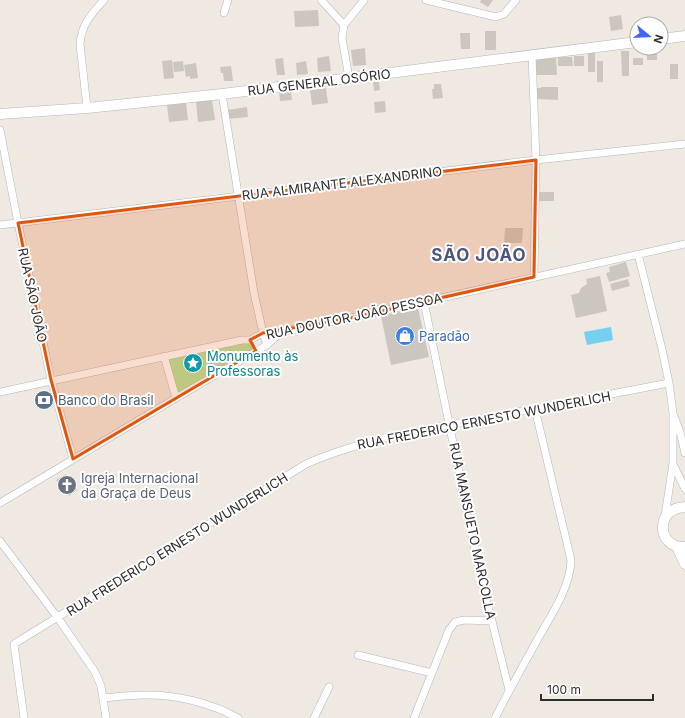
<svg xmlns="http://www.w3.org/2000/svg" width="685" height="718" font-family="Inter,sans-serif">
<rect width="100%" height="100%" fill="#efe9e1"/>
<!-- green -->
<path fill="#b6e59e" d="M250 341 256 351 176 397 165 356Z"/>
<!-- water -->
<path fill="#75cff0" d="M611 327 613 340 587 345 584 332Z"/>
<!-- building -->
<path fill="#cbc7bf" d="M481 0H493L488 7 480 2Z
M318 10 319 26 295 27 294 11Z
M621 15 623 29 611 31 609 17Z
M485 31H496V50H485Z
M460 33H470V49H461Z
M365 48 366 65 353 66 351 50Z
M647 50H652V52H655V54H657V60H647Z
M621 51H629V76H622Z
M588 53H595V72H588Z
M329 56 331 71 318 72 317 58Z
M574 56H584V66H574Z
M558 57H572L573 66H558Z
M283 58 285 75H277L275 59Z
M556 58 557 75H536V59Z
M633 58H643V65H633Z
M172 60 174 78 164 79 162 61Z
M183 61 184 71 174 72 173 62Z
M306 61 308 74 297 75 296 63Z
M597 61H603V82H597Z
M196 63 198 78 190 79V76L186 77 184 65Z
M670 64H678V79H670Z
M231 66 233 81H224L223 73H221L220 67Z
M373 82H379L380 90 374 91Z
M434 84H441L443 98 433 99 432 89H434Z
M541 87H558V100L536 99V88H541Z
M326 88 328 103 312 105 310 90Z
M291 91 292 100 280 101 279 92Z
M212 100 215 120 198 122 196 102Z
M385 101 386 112 375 113 374 102Z
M186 103 188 120 169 122 167 105Z
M247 107 248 117 228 119 227 110Z
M539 192H554V201H539Z
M505 228H523L522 243H504Z
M626 262 630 276 609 282 606 273 610 272 609 267Z
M600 276 607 311 576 318 571 295 579 293 581 288 587 284 586 279Z
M628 279 630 286 612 291 610 284Z
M418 308 429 357 391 365 381 316Z
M66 474 77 490 69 496 56 480Z"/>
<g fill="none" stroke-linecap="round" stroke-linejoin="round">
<defs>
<path id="street" d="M321 0 344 25 342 38 349 78
M426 0 496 17 504 14 516 0
M224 13 228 0
M344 25 364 0
M532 54 536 160 534 277
M222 94 254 293 263 333 267 345
M87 108 80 44C82 23 91 15 104 0
M0 130 18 223 51 380 73 459
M0 225 536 160 685 144
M638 254 662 349 669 383 673 413V463L665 516
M424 302 483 588 492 621 509 690
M164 356 176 398
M0 392 242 340H250L263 333 281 332 346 319 685 244
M674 416 680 432 685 453
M673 464 685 489
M0 503 176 398 267 345 281 332
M0 541 58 618 95 672 101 686 106 718
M358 655 432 673
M103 698C116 697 130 695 143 695 175 694 211 703 238 718
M24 718 14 644 306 464C335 451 365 443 396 435L669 383
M314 718 329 687
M414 718 449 630 455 622 464 620 492 621
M495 718C508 693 521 669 535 644 549 618 570 590 571 560L535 409"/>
<path id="secondary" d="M661 39 685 36
M0 114 87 108 222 94 637 42
M685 507C654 508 657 549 685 547
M677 547 685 564"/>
</defs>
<!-- street casing -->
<use href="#street" stroke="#b4b7c1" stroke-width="8"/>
<!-- secondary casing -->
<use href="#secondary" stroke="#b4b7c1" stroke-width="11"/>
<!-- street -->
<use href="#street" stroke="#fff" stroke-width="7"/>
<!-- secondary -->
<use href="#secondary" stroke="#fff" stroke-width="10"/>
</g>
<!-- marked area -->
<path fill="#df570e" fill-opacity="0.2" stroke="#df570e" stroke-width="3" stroke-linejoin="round" d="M536 160 534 277 346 319 263 333 250 340 256 351 73 459 51 380 18 223Z"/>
<!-- icons -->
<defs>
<symbol id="shop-disc" viewBox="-11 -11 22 22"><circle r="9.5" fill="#3f7fe0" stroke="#fff"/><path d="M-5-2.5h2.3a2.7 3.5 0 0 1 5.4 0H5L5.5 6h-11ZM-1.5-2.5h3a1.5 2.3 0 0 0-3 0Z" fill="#fff"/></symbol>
<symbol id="sight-disc" viewBox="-11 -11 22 22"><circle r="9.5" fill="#0f9aa8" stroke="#fff"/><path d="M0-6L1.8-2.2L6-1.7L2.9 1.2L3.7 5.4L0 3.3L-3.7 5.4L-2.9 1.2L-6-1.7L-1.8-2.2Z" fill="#fff"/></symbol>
<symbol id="bank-disc" viewBox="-11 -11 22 22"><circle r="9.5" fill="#5c6f8a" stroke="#fff"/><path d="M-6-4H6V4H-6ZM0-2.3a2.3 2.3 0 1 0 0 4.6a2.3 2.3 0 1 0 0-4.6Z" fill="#fff"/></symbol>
<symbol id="church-disc" viewBox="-11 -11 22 22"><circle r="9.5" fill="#6b7280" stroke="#fff"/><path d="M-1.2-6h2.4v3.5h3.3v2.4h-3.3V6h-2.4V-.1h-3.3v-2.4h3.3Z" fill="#fff"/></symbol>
</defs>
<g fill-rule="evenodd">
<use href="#shop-disc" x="394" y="325" width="22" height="22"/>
<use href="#sight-disc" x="182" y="352" width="22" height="22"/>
<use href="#bank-disc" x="33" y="389" width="22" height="22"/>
<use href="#church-disc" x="56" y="474" width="22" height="22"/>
</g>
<g text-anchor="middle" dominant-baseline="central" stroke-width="4" stroke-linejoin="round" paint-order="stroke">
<!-- street labels -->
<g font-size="13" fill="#2e2e2e" stroke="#fff">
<text transform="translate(319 82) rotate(-7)">RUA GENERAL OSÓRIO</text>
<text transform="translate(342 183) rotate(-7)">RUA ALMIRANTE ALEXANDRINO</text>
<text transform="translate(33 295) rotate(78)">RUA SÃO JOÃO</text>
<text transform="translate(354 316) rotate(-12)">RUA DOUTOR JOÃO PESSOA</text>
<text transform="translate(484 420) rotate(-11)">RUA FREDERICO ERNESTO WUNDERLICH</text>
<text transform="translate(473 531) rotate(78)">RUA MANSUETO MARCOLLA</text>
<text transform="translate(177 544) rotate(-32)">RUA FREDERICO ERNESTO WUNDERLICH</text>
</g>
<!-- shop labels -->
<g font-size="13" fill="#366cbe" stroke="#fff" text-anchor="start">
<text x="419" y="336">Paradão</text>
</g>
<!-- culture labels -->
<g font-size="13" fill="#0d838f" stroke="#fff" text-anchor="start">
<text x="207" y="356">Monumento às<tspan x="207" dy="15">Professoras</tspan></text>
</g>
<!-- service labels -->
<g font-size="13" fill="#4e5e75" stroke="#fff" text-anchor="start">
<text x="58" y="400">Banco do Brasil</text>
</g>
<!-- worship labels -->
<g font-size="13" fill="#5b616d" stroke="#fff" text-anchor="start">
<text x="81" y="478">Igreja Internacional<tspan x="81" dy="15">da Graça de Deus</tspan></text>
</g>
<!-- district labels -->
<g font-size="17" font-weight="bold" letter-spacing="1" fill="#4d5680" stroke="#fff">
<text x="479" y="255">SÃO JOÃO</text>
</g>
</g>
<!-- north arrow -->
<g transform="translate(649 36) rotate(108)"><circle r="19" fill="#ffffff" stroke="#ababab"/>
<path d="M0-3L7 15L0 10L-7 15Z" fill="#4264fb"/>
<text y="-6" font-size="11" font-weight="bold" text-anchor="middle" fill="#2e2e2e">N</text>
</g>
<!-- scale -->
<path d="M541 694v6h112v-6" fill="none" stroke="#2e2e2e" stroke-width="2"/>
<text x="547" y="694" font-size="12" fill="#2e2e2e" stroke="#ffffff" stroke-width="3" paint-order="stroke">100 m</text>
</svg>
